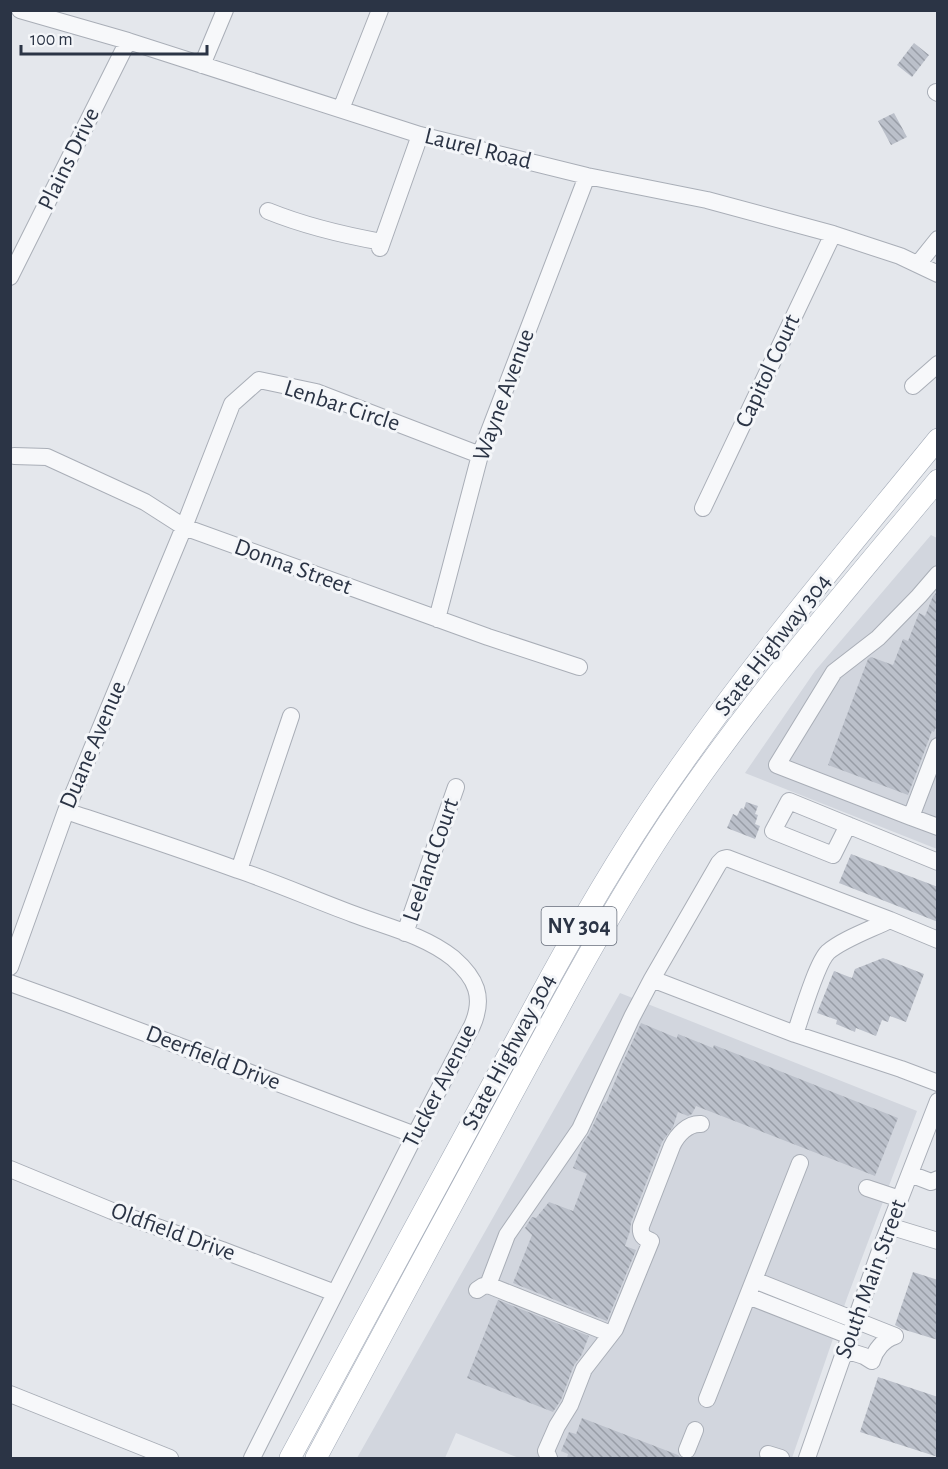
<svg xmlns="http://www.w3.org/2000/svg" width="948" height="1469" font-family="'Alegreya Sans',sans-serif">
<defs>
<pattern id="building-back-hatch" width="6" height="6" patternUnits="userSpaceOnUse" patternTransform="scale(1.5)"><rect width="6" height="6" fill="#bbc0ca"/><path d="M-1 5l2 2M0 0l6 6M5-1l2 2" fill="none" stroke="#989da6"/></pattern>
</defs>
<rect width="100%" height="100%" fill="#e4e7ec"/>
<!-- built -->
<path fill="#d2d6de" d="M931 535 937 538V849L745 773 815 671Z
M620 993 917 1111 847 1298 792 1458H519L456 1433 445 1458H357Z"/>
<!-- building -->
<path fill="url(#building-back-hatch)" d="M914 43 929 55 912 77 897 65Z
M894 113 907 137 891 145 878 121Z
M938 591V723L934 732 932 731 908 795 828 765 868 659 871 657 893 665 903 639 908 641 919 613 925 616 933 596Z
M746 802 758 806 755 814 758 815 755 824 760 826 755 839 727 828 733 814 737 816 741 808 744 809Z
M851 854 938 887V922L839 883Z
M883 958 924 974 906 1022 890 1016 888 1022 882 1020 876 1036 856 1028 855 1032 836 1024 837 1020 817 1013 834 971 852 978 855 969Z
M641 1023 677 1038 678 1034 713 1048 714 1045 898 1118 875 1176 696 1106 692 1114 688 1116 678 1112 673 1127 662 1142 631 1222 630 1231 625 1246 636 1250 607 1321 513 1283 532 1235 525 1228 532 1217 536 1218 549 1202 573 1211 587 1174 573 1168 583 1143 589 1134 604 1102 606 1103 623 1062Z
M913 1272 938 1280V1340L902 1329 895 1325Z
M498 1300 589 1336 581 1356 574 1365 561 1400 553 1412 467 1378Z
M878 1377 938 1397V1457L860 1432Z
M582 1418 678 1455 681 1458H567L568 1454 561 1451 569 1432 576 1434Z"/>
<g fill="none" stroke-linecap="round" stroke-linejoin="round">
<defs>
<path id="minor" d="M20 10 128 41 420 135 587 176 707 200 833 234 900 256 938 274
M202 65 225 10
M936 92 938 93
M341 109 380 10
M268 211C305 226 343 235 382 242
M380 248 420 135
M918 264 938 239
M10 277 128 41
M913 386 938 364
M14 456 47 457 145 502 184 527 488 637 579 667
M703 508 833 234
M437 619 480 455 587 176
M938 746 911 817 938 827
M66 811C123 830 181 849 238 870 277 883 315 900 353 914 387 927 424 935 453 958 476 978 485 997 472 1026L415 1135 252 1458
M911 817 777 765 834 672 878 638 919 596 938 574
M848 825 833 855 773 831 789 801 938 862
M239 870 291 716
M405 933 456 787
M938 940 890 920 727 858 723 859 719 863 652 979 795 1034 901 1069 938 1083
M10 967 66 811 184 527 232 404 259 380 316 392 480 455
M10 983 68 1004 415 1135
M795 1034C801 1017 817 962 828 952 843 939 872 929 890 920
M10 1169 112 1211 222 1250 335 1293
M910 1174 931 1182 938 1179
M867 1188 900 1199
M889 1226 938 1241
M754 1280 895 1336
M488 1285 507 1235 580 1129 632 1017 652 979
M477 1290 483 1286 488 1285 611 1334
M748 1296 850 1336
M845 1350 864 1356 872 1361C875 1350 884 1339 895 1336
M10 1394 170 1458
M707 1399 800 1163
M687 1450 695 1430
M768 1454 781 1458
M549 1458 546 1451 557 1426 570 1405 584 1369 615 1329 651 1241C643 1238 640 1235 641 1226L672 1146C677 1135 688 1123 701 1124
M807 1458 882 1245 938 1101"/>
<path id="major" d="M290 1458 551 976C591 903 633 832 682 764 761 651 851 546 938 439
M316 1458C378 1342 441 1225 504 1109 556 1013 607 916 667 825 748 703 844 593 938 480"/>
</defs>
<!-- minor casing -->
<use href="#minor" stroke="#a9aeb7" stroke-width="18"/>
<!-- major casing -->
<use href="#major" stroke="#a3abb8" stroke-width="22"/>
<!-- minor -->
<use href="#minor" stroke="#f7f8fa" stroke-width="16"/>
<!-- major -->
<use href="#major" stroke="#fff" stroke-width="21"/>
</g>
<g text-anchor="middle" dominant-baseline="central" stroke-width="6" stroke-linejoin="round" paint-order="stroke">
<!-- shield labels -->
<rect fill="#f4f6f9" stroke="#676e7b" stroke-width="1.5" x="541.5" y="907" width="75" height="38" rx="4.5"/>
<g font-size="22" font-weight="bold" fill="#2b3445">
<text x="579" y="926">NY 304</text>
</g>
<!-- street labels -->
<g font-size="24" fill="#2b3445" stroke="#f4f6f9">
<text transform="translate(478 149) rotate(14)">Laurel Road</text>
<text transform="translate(69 159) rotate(-64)">Plains Drive</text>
<text transform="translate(768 371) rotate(-65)">Capitol Court</text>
<text transform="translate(504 395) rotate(-70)">Wayne Avenue</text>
<text transform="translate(342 406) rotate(18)">Lenbar Circle</text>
<text transform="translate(293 567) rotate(20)">Donna Street</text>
<text transform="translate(773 645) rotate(-52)">State Highway 304</text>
<text transform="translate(93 745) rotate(-67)">Duane Avenue</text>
<text transform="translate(431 860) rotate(-71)">Leeland Court</text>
<text transform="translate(509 1052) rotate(-62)">State Highway 304</text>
<text transform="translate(213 1058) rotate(21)">Deerfield Drive</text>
<text transform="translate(440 1086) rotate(-63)">Tucker Avenue</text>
<text transform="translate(173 1232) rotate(20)">Oldfield Drive</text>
<text transform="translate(871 1279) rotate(-70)">South Main Street</text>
</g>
</g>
<!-- border -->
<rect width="948" height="1469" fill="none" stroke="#2b3445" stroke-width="24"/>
<!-- scale -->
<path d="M21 45v9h186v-9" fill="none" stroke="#2b3445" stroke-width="3"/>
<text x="30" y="45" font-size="18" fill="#2b3445" stroke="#f4f6f9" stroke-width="4.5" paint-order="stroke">100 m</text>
</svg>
